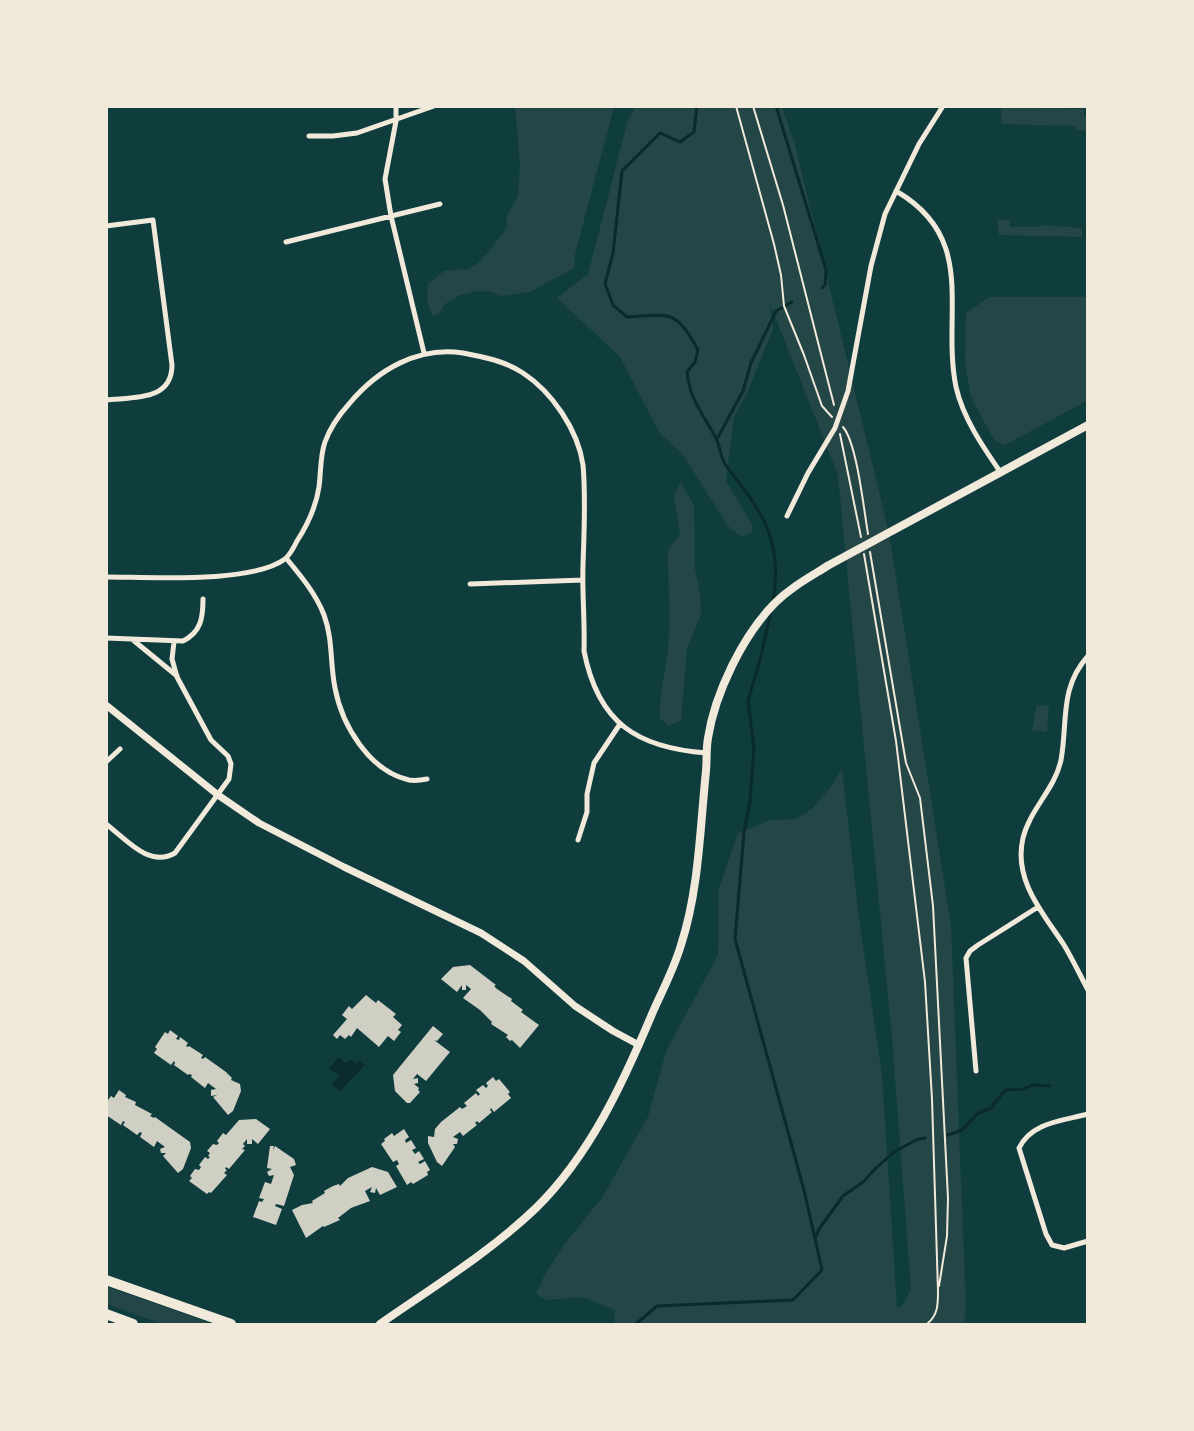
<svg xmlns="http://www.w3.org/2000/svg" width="1194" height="1431" font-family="'PT Sans Narrow',sans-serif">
<rect width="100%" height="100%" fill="#0f3d3e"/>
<!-- green -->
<path fill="#244646" d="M515 107H614L575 254 574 268 530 292 500 296 492 292 477 291 460 295 445 304 438 315 432 316 427 299 428 284 444 271 468 269 478 263 492 248 507 227V215L518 196 520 164Z
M636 107H782L795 145 889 533 951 926 966 1309 964 1324H615V1310L582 1297 547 1300 536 1294 545 1274 566 1242 602 1198 648 1117 666 1051 718 955 719 888 738 833 771 820 796 819 812 809 830 788 842 769 859 919 882 1075 897 1308 902 1306 911 1290 892 1037 838 475 770 304 773 329 747 393 734 417 726 481 752 524V532L742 537 728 526 683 455 659 432 620 357 557 298 588 274 628 120Z
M1001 107 1084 109V116H1087V131L1076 130 1075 126 1001 124Z
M997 220H1010V227H1041L1042 225 1082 228V237L999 235Z
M989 297H1087V401L1005 445 994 440 971 397 965 361 966 313Z
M681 482 694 506 695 570 700 593 701 614 687 649 681 720 668 726 660 718C659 695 666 672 668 649 671 616 668 583 668 550L680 535 674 495Z
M1037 705 1049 706 1047 732 1032 730Z
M107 1287 213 1324H162L107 1304Z"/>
<!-- water -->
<path fill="#0a2a2b" d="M339 1057 346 1063 350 1059 356 1064 360 1060 365 1065 340 1091 332 1085 339 1076 329 1068Z"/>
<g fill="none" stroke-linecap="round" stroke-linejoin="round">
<!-- stream -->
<path stroke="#0a2a2b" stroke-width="3" d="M697 106 694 132 680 142 660 133 622 171 613 253 605 284 613 305 627 317C669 315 676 308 698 350L695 362 687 372C689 398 704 416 716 438 720 446 720 456 725 464 737 481 756 502 764 521 776 545 778 575 773 601
M776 106 826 270 825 285 822 288
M717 439 743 391 751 363 776 311 792 302
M948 1135 962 1130 978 1113 991 1108 1005 1090 1024 1089 1032 1085 1050 1086
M815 1239 819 1229 843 1196 863 1182 876 1168 894 1152 916 1140 925 1138
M636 1324 657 1306 793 1300 822 1270 804 1190 735 939 744 832 750 801 754 748 748 701 761 656 771 611"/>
</g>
<!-- building -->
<path fill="#cfcfc3" d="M470 965 496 985 494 986 497 989 512 999 511 1001 523 1010 521 1012 539 1025 520 1048 512 1040 510 1041 506 1037 508 1035 491 1024 492 1022 480 1010 463 998 471 989 466 985V990H462V985L457 992 441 979 453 967Z
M366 995 376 1003 378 1000 396 1014 393 1017 402 1025 398 1030 401 1032 394 1041 388 1036 379 1047 357 1028 351 1037 349 1035 345 1039 340 1035 337 1039 333 1035 347 1019 342 1015 349 1006 352 1009Z
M433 1026 443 1034 437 1041 434 1040 450 1052 426 1081 417 1074 413 1079 418 1078V1083L414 1084 419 1088 418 1090 420 1092 410 1103H407L395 1091 393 1075Z
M170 1030 178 1036 176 1039 179 1040 180 1037 188 1043 186 1046 188 1047 189 1046 203 1055 201 1058 203 1059 205 1057 226 1072 232 1078 231 1080 240 1084 241 1091 233 1111 228 1115 213 1097 217 1095 211 1096V1090L216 1089 208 1083 205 1088 191 1077 192 1075 189 1074 188 1075 174 1065 175 1063 174 1061 171 1065 154 1053 157 1049 155 1047 165 1032 168 1034Z
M493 1077 496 1081 499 1079 510 1092 508 1094 511 1098 494 1112 491 1108 490 1110 492 1112 479 1123 477 1121 475 1123 477 1125 463 1136 460 1132 453 1137 458 1139 457 1144H453L455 1147 442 1166 437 1162 428 1143V1136L434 1137 435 1129 441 1122 460 1107 462 1109 467 1106 464 1103 476 1093 478 1096 480 1094 476 1090 483 1085 486 1088 488 1086 486 1083Z
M119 1090 126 1095 125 1097 136 1102 135 1105 152 1114 150 1116 154 1118 155 1117 190 1142 191 1148 183 1169 178 1173 163 1156 166 1153H161L160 1149 165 1147 157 1141 154 1147 140 1137 142 1133 140 1132 137 1135 123 1125 125 1122 123 1121 121 1125 106 1115V1103L111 1096 114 1098Z
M256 1119 270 1129 258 1144 252 1139V1144H247V1139L243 1144 245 1146 242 1149 245 1150 229 1169 226 1167 225 1169 227 1170 224 1173 227 1175 211 1193 209 1192 207 1194 189 1181 192 1178 190 1176 195 1169 199 1170 201 1167 199 1165 205 1157 208 1159 210 1157 208 1156 210 1153 207 1151 213 1144 217 1145 219 1143 217 1141 223 1133 226 1135 239 1120Z
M404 1129 409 1137 405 1140 406 1143 411 1140 416 1148 412 1150 415 1154 419 1151 424 1159 418 1162 420 1164 425 1161 430 1170 427 1172 428 1175 413 1184 411 1182 407 1185 396 1166 399 1164 397 1160 393 1162 381 1144 385 1141 384 1139 392 1133 394 1136Z
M270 1146H274L273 1151 275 1146 294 1159 296 1165 290 1167 294 1175 284 1206 276 1204 275 1206 282 1209 276 1225 253 1217 259 1201 262 1202 264 1199 259 1198 265 1182 271 1184 274 1175 269 1176 267 1172 272 1169 267 1168Z
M372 1167 388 1172 397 1187 380 1195 376 1188 375 1193 370 1192 372 1187 365 1191 370 1201 351 1208 338 1218 340 1220 324 1227 323 1226 306 1238 292 1210 302 1205 313 1203 312 1201 325 1193 324 1191 333 1186 339 1184 340 1186 348 1178Z"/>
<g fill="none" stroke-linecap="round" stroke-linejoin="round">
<!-- path -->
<path stroke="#f1e9da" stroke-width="2" d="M736 106 774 244 781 275 784 306 804 355 822 406 832 417
M753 106 783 205 834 405
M843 427C857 443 864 511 868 534
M840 434 861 537
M870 552 906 763 920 798 933 906 948 1198 947 1236 939 1286
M864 554 896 741 925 982 932 1099 938 1291C938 1305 938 1315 927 1324"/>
<!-- minor -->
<path stroke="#f1e9da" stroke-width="5" d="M396 106V121L385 179 391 216 424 353
M309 136H333L357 133 434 106
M896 191C979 239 941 313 956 387 963 418 983 447 1001 473
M106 226 153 220 172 365C172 401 134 397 106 400
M286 242 440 204
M787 516 808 473 835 428 848 391 871 266 885 214 919 144 943 106
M286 558C301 576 316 594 324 615 333 639 330 664 335 688 342 725 369 771 409 780 415 781 422 780 427 779
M106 577C149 577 251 584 285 559 290 555 294 547 297 541 308 524 316 507 319 487 321 472 320 456 325 442 330 428 339 415 349 404 377 370 418 346 463 353 484 357 505 361 523 373 552 392 578 430 583 465 586 498 584 532 583 565 582 593 585 622 584 651 598 723 637 748 707 753
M470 584 583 580
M106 638 183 641C201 632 203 618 203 599
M133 640 177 676
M1088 656C1059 688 1068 722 1061 760 1055 789 1030 809 1023 838 1013 880 1043 913 1064 945 1073 960 1080 975 1088 990
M106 762 120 749
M106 824C127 840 149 868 175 853L229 779 231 764 228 756 211 740 177 677 172 659 174 642
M578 840 587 812V794L594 763 620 724
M976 1071 966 958 970 951 978 945 1038 907
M1088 1114C1062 1121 1032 1122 1019 1148L1046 1234 1052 1245 1064 1248 1088 1241"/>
<!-- tertiary -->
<path stroke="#f1e9da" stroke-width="7" d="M106 705 218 795 259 823 344 867 481 933 524 961 575 1006 613 1031 639 1045"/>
<!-- secondary -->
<path stroke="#f1e9da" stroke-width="8" d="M380 1324C433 1287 489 1253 536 1208 590 1155 623 1083 652 1014 662 991 674 969 681 945 699 890 700 828 706 771 707 760 706 749 708 738 715 693 743 635 775 603 791 587 810 577 829 565L1088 425"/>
<!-- motorway -->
<path stroke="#f1e9da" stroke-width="10" d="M106 1280 231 1324
M106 1314 133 1324"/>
</g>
<!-- border -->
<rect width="1194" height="1431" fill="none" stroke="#f1e9da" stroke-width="216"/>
</svg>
